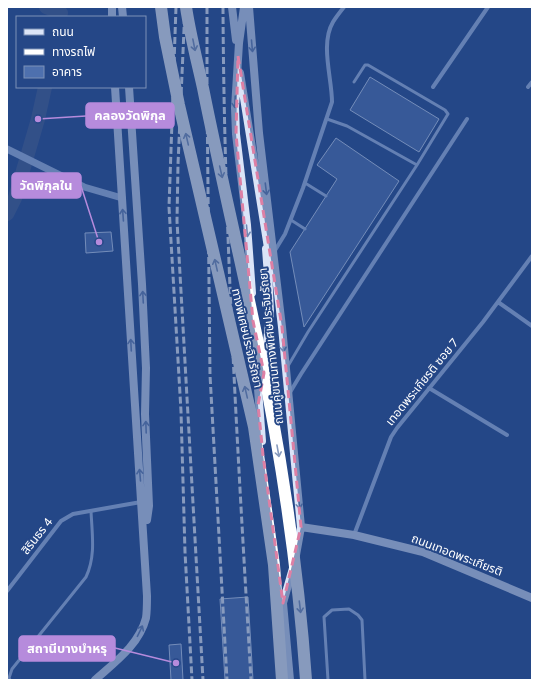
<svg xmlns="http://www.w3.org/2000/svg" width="539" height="687" font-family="Figtree,'Noto Sans Thai',sans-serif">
<rect width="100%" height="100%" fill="#254787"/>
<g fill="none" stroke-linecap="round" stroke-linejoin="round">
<!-- canal -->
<path stroke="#445c8b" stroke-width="14" d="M46 7 61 13
M7 214 15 198 38 119 45 87"/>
</g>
<!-- building -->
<path fill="#4e70ae" stroke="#d4e1f7" d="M370 77 439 119 419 152 350 110Z
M336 138 399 181 304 327 290 252 337 179 317 165Z
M111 232 113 251 86 253 85 233Z
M248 597 253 680H225L220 599Z
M181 644 183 680H171L169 645Z"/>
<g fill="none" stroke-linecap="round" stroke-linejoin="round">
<!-- service -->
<path stroke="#b1c5e9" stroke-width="3" d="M327 119 347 126 417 165
M305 183 326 196
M291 220 305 229
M288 366 308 332 417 165 448 114 445 110 368 65H365L354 82
M10 680 9 678 12 669 86 577C96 556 92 534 91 511
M328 680 324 617 332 610 349 609 358 615 362 620 365 680"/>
<!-- minor -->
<path stroke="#b1c5e9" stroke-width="4" d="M433 87 488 7
M528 87 532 82
M274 252 285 234 303 188 332 102C332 78 320 44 333 22 336 17 340 12 344 7
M498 302 532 326
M429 388 507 435
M289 394 301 374 467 119
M354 535 391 437 397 428 483 322 532 256
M7 591 61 521 73 514 141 502"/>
<!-- tertiary -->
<path stroke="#b1c5e9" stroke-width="7" d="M7 149 84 187 122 198"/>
<!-- secondary -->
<path stroke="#dbe4f7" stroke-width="8" d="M112 7V17
M122 7 123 17
M232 7 236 40
M244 7 239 43 235 108 236 134 247 225 252 293
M249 7 259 133 282 327 301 527 296 555
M240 73 269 254
M129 87 142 284 146 368 145 414 149 506 147 520
M255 350 262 441
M265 363 270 313 269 289 266 249
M301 527 354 535 423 552 532 598
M95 680C115 662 139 645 146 618 147 611 147 603 147 596L115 87
M290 680 283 603 293 568"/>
<!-- motorway -->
<path stroke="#fff" stroke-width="12" d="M161 7 165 37 179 105 254 427 274 565 282 680
M186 7C190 34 197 61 203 88 217 158 233 227 248 296 276 422 297 551 306 680"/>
<!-- rail -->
<path stroke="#fff" stroke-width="3" stroke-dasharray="7 3" stroke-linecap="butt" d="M176 7 169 207 181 411 185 552 192 680
M185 7 178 164 177 221 203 680
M207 7V95L210 375 227 680
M223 7C224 231 238 456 251 680"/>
</g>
<!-- one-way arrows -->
<defs><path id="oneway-shaft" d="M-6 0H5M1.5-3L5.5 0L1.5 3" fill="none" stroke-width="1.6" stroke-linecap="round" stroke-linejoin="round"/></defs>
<g stroke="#879abd">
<use href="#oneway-shaft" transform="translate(194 45) rotate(79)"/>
<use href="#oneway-shaft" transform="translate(187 139) rotate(-103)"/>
<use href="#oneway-shaft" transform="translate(221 172) rotate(77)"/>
<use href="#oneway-shaft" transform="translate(216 265) rotate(-103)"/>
<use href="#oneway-shaft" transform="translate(246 392) rotate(-103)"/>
<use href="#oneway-shaft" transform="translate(278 451) rotate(80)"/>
<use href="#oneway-shaft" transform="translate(300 607) rotate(83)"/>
</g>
<g stroke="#6e86b4">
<use href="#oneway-shaft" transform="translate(252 46) rotate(85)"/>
<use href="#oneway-shaft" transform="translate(235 102) rotate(92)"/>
<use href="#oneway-shaft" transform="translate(266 189) rotate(83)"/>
<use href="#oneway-shaft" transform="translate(123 215) rotate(-94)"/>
<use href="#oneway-shaft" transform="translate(247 231) rotate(85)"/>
<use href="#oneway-shaft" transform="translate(143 297) rotate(-93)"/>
<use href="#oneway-shaft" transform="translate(131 345) rotate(-93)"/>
<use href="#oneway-shaft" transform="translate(283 346) rotate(85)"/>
<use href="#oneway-shaft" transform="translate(146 427) rotate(-92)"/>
<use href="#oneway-shaft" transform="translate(140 475) rotate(-95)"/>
<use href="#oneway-shaft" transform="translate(299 503) rotate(84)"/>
<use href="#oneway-shaft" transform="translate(140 631) rotate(-64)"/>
</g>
<!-- marked area -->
<path d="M0 0H539V687H0ZM238 56 282 327 301 527 283 603 263 455 258 405 264 373 253 321 236 134Z" fill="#254787" fill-opacity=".55" fill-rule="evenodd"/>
<path fill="none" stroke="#dd80a5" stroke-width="3" stroke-dasharray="8 5" stroke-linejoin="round" d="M238 56 282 327 301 527 283 603 263 455 258 405 264 373 253 321 236 134Z"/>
<g text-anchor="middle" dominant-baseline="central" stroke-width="4" stroke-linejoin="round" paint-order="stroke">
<!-- street labels -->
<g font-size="12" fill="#fff" stroke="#254787">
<text transform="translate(247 338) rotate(77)">ทางพิเศษประจิมรัถยา</text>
<text transform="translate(271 346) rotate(-96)">ถนนคู่ขนานทางพิเศษประจิมรัถยา</text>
<text transform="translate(422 382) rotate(-51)">เทอดพระเกียรติ ซอย 7</text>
<text transform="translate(37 536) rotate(-52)">สิรินธร 4</text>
<text transform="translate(457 555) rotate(21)">ถนนเทอดพระเกียรติ</text>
</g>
</g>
<!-- callouts -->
<path fill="none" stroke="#b68bdc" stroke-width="1.5" d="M38 119L86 116M99 242L81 186M176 663L115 648"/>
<g fill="#b68bdc" stroke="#254787" stroke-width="1.5">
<circle cx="38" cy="119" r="4"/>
<circle cx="99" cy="242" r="4"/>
<circle cx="176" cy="663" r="4"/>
</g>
<g fill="#b68bdc" stroke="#b68bdc" stroke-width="1.5">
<rect x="86" y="103" width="88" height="25" rx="4"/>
<rect x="12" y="173" width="69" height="25" rx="4"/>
<rect x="19" y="636" width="96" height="25" rx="4"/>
</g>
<g font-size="13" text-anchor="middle" font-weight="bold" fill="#fff">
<text x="130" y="120">คลองวัดพิกุล</text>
<text x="46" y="190">วัดพิกุลใน</text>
<text x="67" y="653">สถานีบางบำหรุ</text>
</g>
<!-- border -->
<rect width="539" height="687" fill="none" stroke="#ffffff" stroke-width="16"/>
<!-- legend -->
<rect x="16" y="16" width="130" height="72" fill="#254787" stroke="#7c91b7"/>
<rect x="24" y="29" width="20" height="6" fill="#dbe4f7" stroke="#7c91b7"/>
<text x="52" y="36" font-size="12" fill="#ffffff">ถนน</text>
<rect x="24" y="49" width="20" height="6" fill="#ffffff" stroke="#7c91b7"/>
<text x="52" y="56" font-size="12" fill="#ffffff">ทางรถไฟ</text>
<rect x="24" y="66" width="20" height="12" fill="#4e70ae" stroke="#7c91b7"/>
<text x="52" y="76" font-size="12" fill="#ffffff">อาคาร</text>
</svg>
